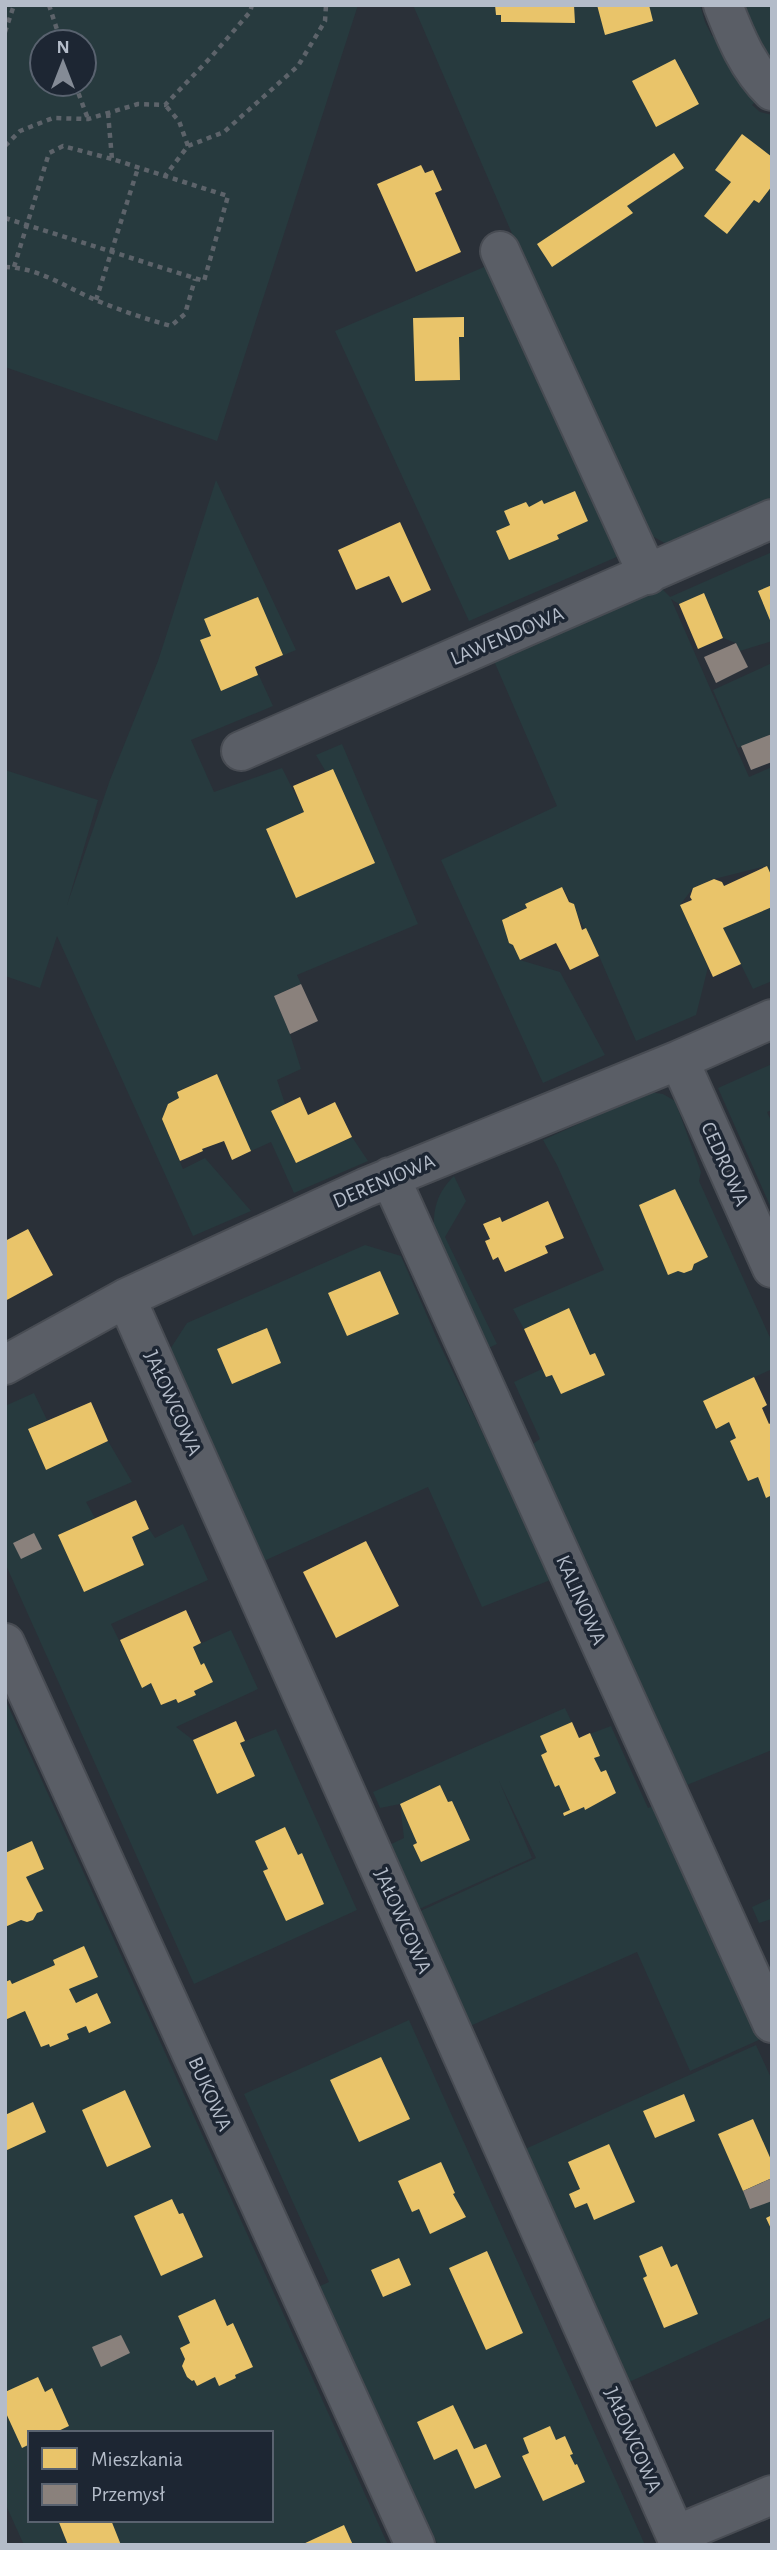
<svg xmlns="http://www.w3.org/2000/svg" width="777" height="2550" font-family="'Alegreya Sans',sans-serif">
<rect width="100%" height="100%" fill="#2a3038"/>
<!-- green -->
<path fill="#273a3e" fill-rule="evenodd" d="M5 5H358L217 441 5 367ZM42 42H84V84H42Z
M413 5H700L705 22 712 36 720 35 759 98 752 105 760 112 772 115V502L668 545 640 529Z
M736 5H772V75Z
M491 264 619 556 469 621 335 331Z
M216 480 296 650 255 667 273 706 191 740 214 792 282 768 304 812 266 830 296 897 333 769 326 772 316 755 342 744 418 924 297 975 301 984 274 996 290 1034 301 1069 277 1080 285 1104 271 1111 296 1162 352 1137 368 1161 294 1193 271 1142 251 1151 216 1074 178 1091 179 1098 168 1104 162 1119 183 1169 205 1158 251 1211 193 1236 57 936 40 988 5 976V770L98 800 67 905 110 780 158 661Z
M772 552V641L740 651 736 643 723 638 704 593 679 604 671 599 749 777 772 767V877L766 866 714 879 693 888 680 905 708 967 696 1015 636 1041 599 956 563 888 503 920 520 960 560 972 605 1055 543 1083 441 860 557 806 494 661 662 589 670 597Z
M772 663V734L738 748 713 690Z
M772 907V981L753 989 723 928Z
M772 1064V1110L767 1112 772 1123V1210L718 1088Z
M649 1092 663 1094 675 1101 701 1172 699 1181 772 1342V1369L703 1401 716 1428 729 1422 736 1438 730 1441 748 1481 758 1477 766 1497 772 1495V1750L687 1785 533 1444 540 1439 514 1382 542 1369 546 1377 552 1375 561 1394 604 1375 595 1353 590 1355 569 1309 524 1329 513 1309 604 1270 557 1165 543 1140Z
M454 1176 466 1201 445 1237 497 1344 484 1350 434 1232C433 1208 437 1193 454 1176Z
M365 1245 401 1256 439 1343 553 1579 482 1607 428 1487 255 1565 165 1357 187 1323Z
M34 1393 47 1420 28 1429 46 1470 108 1441 132 1482 86 1502 95 1518 58 1535 84 1592 144 1565 132 1537 149 1529 155 1538 183 1524 208 1580 111 1624 142 1687 151 1683 162 1705 176 1699 178 1703 195 1695 194 1691 213 1682 204 1664 201 1665 193 1647 231 1630 258 1689 176 1727 193 1740 217 1794 255 1776 240 1743 276 1729 357 1910 194 1984 5 1563V1406Z
M5 1699 388 2545H24L5 2503ZM30 2433H271V2520H30Z
M565 1708 579 1738 611 1726 648 1808 654 1806 761 2039 690 2071 637 1952 468 2027 414 1914 536 1858 499 1781 532 1858 417 1910 387 1846 404 1838 400 1804 380 1808 373 1792ZM440 1785 448 1802 452 1801 470 1839 421 1862 413 1845 417 1843 400 1804Z
M772 1898V1919L759 1923 752 1907Z
M409 2020 645 2545H438L320 2286 329 2282 244 2094Z
M756 2045 772 2080V2317L627 2383 523 2150Z"/>
<!-- homes -->
<path fill="#e9c46a" d="M495 5H574L575 23 501 22V15H496Z
M597 5H649L653 21 605 35Z
M675 59 699 104 656 127 632 81Z
M742 134 772 157V186L759 203 754 200 727 234 704 216 731 182 715 170Z
M674 153 684 168 627 206 633 213 552 267 537 244Z
M421 165 425 173 433 170 442 190 435 193 461 252 416 272 377 184Z
M464 317V337H459L460 380 415 381 413 318Z
M575 491 588 521 557 535 559 539 509 560 496 531 510 525 504 511 526 502 529 507 542 500 544 504Z
M400 522 431 590 402 603 389 576 356 590 338 550Z
M772 585V625L758 591Z
M704 593 723 638 698 649 679 604Z
M258 597 283 655 255 667 258 675 221 691 200 640 211 636 204 619Z
M333 769 375 863 296 898 266 829 304 812 293 786Z
M767 866 772 877V907L723 928 741 964 713 977 680 905 692 900 690 897 693 888 714 879 722 882 724 886Z
M562 887 569 902 574 904 582 930 586 928 599 956 570 970 556 943 520 960 513 945 509 943 502 920 527 908 525 904Z
M217 1074 251 1151 232 1160 224 1141 202 1149 203 1151 180 1161 162 1119 168 1104 179 1098 177 1092Z
M300 1097 308 1115 335 1102 352 1137 296 1163 271 1111Z
M675 1189 708 1257 694 1264 692 1270 684 1273 678 1271 668 1275 639 1205Z
M548 1201 564 1238 545 1246 548 1253 505 1272 498 1257 493 1260 485 1241 490 1239 483 1224 500 1217 502 1222Z
M28 1229 53 1275 5 1301V1241Z
M380 1271 399 1314 347 1336 328 1293Z
M569 1308 590 1355 595 1353 605 1375 561 1394 552 1375 546 1377 524 1329Z
M267 1328 281 1363 232 1384 217 1349Z
M754 1377 767 1405 762 1408 769 1424 772 1422V1495L766 1498 758 1477 748 1481 730 1441 736 1438 729 1422 716 1429 703 1401Z
M91 1402 108 1441 46 1470 28 1429Z
M136 1500 149 1529 132 1537 144 1565 84 1592 58 1535Z
M366 1541 399 1606 336 1638 303 1572Z
M186 1610 201 1643 193 1647 201 1665 204 1663 213 1682 194 1691 196 1695 178 1703 176 1699 161 1705 151 1683 142 1688 120 1640Z
M236 1721 245 1741 240 1743 255 1776 217 1794 193 1740Z
M572 1722 579 1738 590 1733 600 1756 594 1758 601 1772 606 1770 616 1793 585 1810 584 1807 564 1816 563 1813 570 1810 559 1785 555 1787 541 1755 547 1752 540 1736Z
M440 1785 448 1802 452 1801 470 1840 421 1862 413 1845 417 1843 400 1804Z
M285 1827 298 1855 302 1853 324 1904 286 1921 263 1871 268 1869 255 1841Z
M32 1841 44 1869 26 1877 43 1911 37 1913 33 1920 27 1922 21 1920 5 1927V1853Z
M84 1946 98 1977 69 1989 76 2003 97 1993 111 2023 89 2033 86 2026 67 2034 69 2039 50 2047 49 2044 41 2047 25 2011 5 2020V1982L10 1980 12 1984 55 1965 53 1960Z
M381 2057 410 2119 359 2142 330 2080Z
M125 2090 151 2147 107 2167 82 2110Z
M684 2094 695 2121 655 2138 643 2111Z
M33 2102 46 2132 5 2151V2115Z
M753 2119 772 2162V2178L743 2191 718 2134Z
M609 2144 635 2202 594 2220 587 2203 575 2208 569 2194 580 2189 568 2162Z
M441 2162 455 2193 453 2194 466 2217 430 2234 419 2209 412 2212 398 2181Z
M172 2199 179 2214 183 2213 203 2257 161 2276 134 2216Z
M772 2215V2231L766 2218Z
M662 2246 671 2267 677 2264 698 2314 664 2328 643 2278 647 2276 639 2256Z
M487 2251 523 2333 486 2350 449 2268Z
M399 2258 411 2285 383 2297 371 2270Z
M215 2299 227 2326 233 2323 253 2367 235 2375 236 2378 219 2386 215 2377 197 2386 194 2380 192 2381 187 2377 182 2366 185 2359 180 2348 190 2343 178 2316Z
M38 2377 45 2392 52 2388 69 2426 54 2433H30V2444L22 2448 5 2411V2392Z
M453 2405 474 2449 486 2444 501 2477 475 2489 457 2449 434 2460 417 2422Z
M550 2426 556 2440 565 2436 573 2454 570 2455 575 2465 577 2464 585 2482 543 2501 522 2456 529 2453 523 2438Z
M58 2520H111L121 2545H68Z
M344 2525 353 2545H301Z"/>
<!-- industry -->
<path fill="#8a817c" d="M736 643 748 667 716 683 704 657Z
M772 734V762L751 770 741 746Z
M301 984 318 1021 290 1034 274 996Z
M34 1533 42 1549 21 1559 13 1543Z
M770 2179 772 2201 750 2209 743 2191Z
M121 2335 130 2353 101 2367 92 2347Z"/>
<g fill="none" stroke-linecap="round" stroke-linejoin="round">
<defs>
<path id="minor" d="M723 5C735 36 748 68 772 91
M500 251 648 575
M241 751 772 519
M679 1060 772 1268
M390 1177 772 2023
M126 1298 680 2545
M5 1365 126 1298 365 1188 679 1060 772 1019
M5 1643 415 2545
M676 2535 772 2495"/>
</defs>
<!-- minor casing -->
<use href="#minor" stroke="#484c53" stroke-width="42"/>
<!-- path -->
<path stroke="#5d636a" stroke-width="4.5" stroke-dasharray="5 5" stroke-linecap="butt" d="M49 5 61 42
M5 32 14 5
M75 84 88 119
M108 113 112 159 165 176 188 146 179 121 165 105
M5 146 20 131 53 118 88 119 138 104 165 105 212 56 250 12 252 5
M188 146 224 132 298 66 325 21 326 5
M5 218 204 281 228 196 165 176
M5 267C38 267 69 289 98 301 122 311 146 319 171 326L185 314 195 279
M14 267 49 153 63 146 112 159
M96 300 138 168"/>
<!-- minor -->
<use href="#minor" stroke="#5a5e66" stroke-width="38"/>
</g>
<g text-anchor="middle" dominant-baseline="central" stroke-width="7" stroke-linejoin="round" paint-order="stroke">
<!-- street labels -->
<g font-size="21" fill="#b4bcc9" stroke="#1d2633">
<text transform="translate(507 636) rotate(-23)">LAWENDOWA</text>
<text transform="translate(725 1164) rotate(66)">CEDROWA</text>
<text transform="translate(384 1181) rotate(-23)">DERENIOWA</text>
<text transform="translate(173 1403) rotate(66)">JAŁOWCOWA</text>
<text transform="translate(581 1600) rotate(66)">KALINOWA</text>
<text transform="translate(403 1921) rotate(66)">JAŁOWCOWA</text>
<text transform="translate(210 2094) rotate(66)">BUKOWA</text>
<text transform="translate(633 2440) rotate(66)">JAŁOWCOWA</text>
</g>
</g>
<!-- border -->
<rect width="777" height="2550" fill="none" stroke="#b4bcc9" stroke-width="14"/>
<!-- legend -->
<rect x="28" y="2431" width="245" height="91" fill="#1d2633" stroke="#59626f" stroke-width="2"/>
<rect x="42" y="2448" width="35" height="21" fill="#e9c46a" stroke="#59626f" stroke-width="2"/>
<text x="91" y="2466" font-size="21" fill="#b4bcc9">Mieszkania</text>
<rect x="42" y="2484" width="35" height="21" fill="#8a817c" stroke="#59626f" stroke-width="2"/>
<text x="91" y="2501" font-size="21" fill="#b4bcc9">Przemysł</text>
<!-- north arrow -->
<g transform="translate(63 63)"><circle r="33" fill="#1d2633" stroke="#59626f" stroke-width="2"/>
<path d="M0-5L12 26L0 18L-12 26Z" fill="#848b96"/>
<text y="-10" font-size="19" font-weight="bold" text-anchor="middle" fill="#b4bcc9">N</text>
</g>
</svg>
